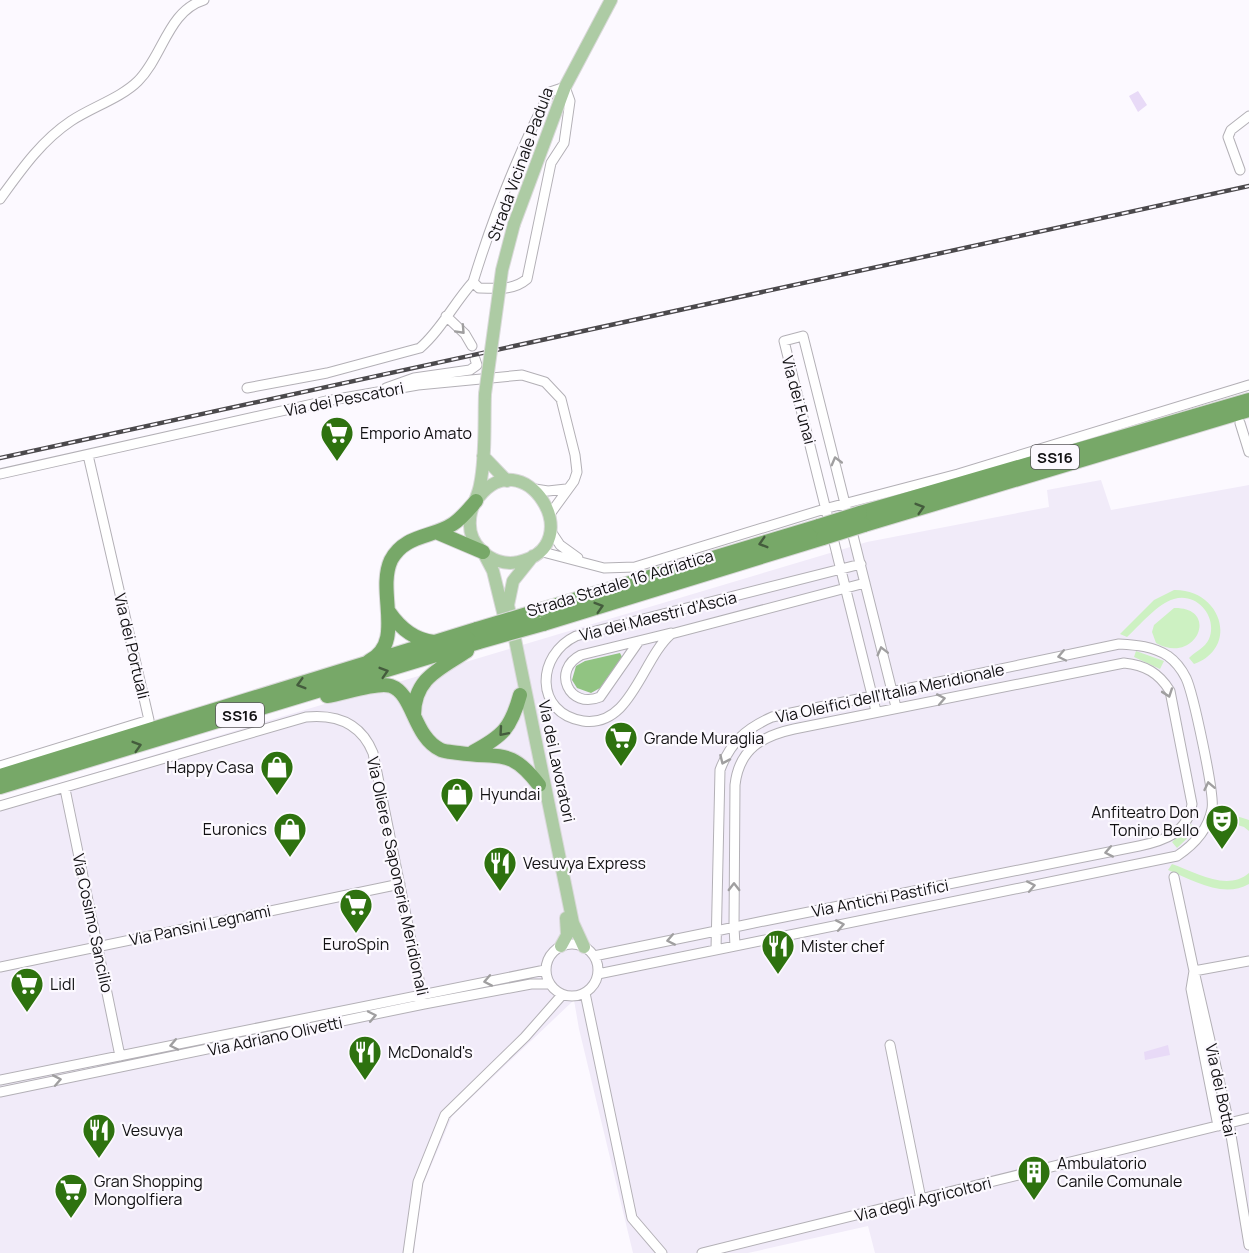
<svg xmlns="http://www.w3.org/2000/svg" width="1249" height="1253" font-family="Manrope,sans-serif">
<rect width="100%" height="100%" fill="#fcf9ff"/>
<!-- built -->
<path fill="#f1ebf9" d="M1101 480 1111 510 1249 485V1253H875L868 1226 748 1253H633L579 1029 574 1000 452 1116 420 1192 414 1253H0V801L867 542 1049 507 1047 490Z"/>
<!-- green -->
<path fill="#cdf1c2" d="M1174 590C1221 589 1240 647 1194 664L1189 658C1196 651 1205 648 1209 639 1218 617 1197 592 1174 599 1157 604 1140 625 1127 637L1120 634 1154 600Z
M1174 608C1221 607 1196 666 1156 643L1152 632 1154 625Z
M1136 651 1164 661 1160 669 1134 657Z
M1224 812 1249 820V831L1244 827 1221 820Z
M1191 824 1196 830 1177 848 1172 842Z
M1172 864C1195 872 1227 892 1249 873V884C1223 899 1193 880 1168 870Z"/>
<!-- forest -->
<path fill="#91c482" d="M620 653 622 657 600 688 591 693 577 688 572 680 576 666 585 661Z"/>
<!-- water -->
<path fill="#e8daf7" d="M1138 91 1147 105 1138 112 1129 96Z
M1168 1045 1170 1055 1145 1060 1144 1052Z"/>
<g fill="none" stroke-linecap="round" stroke-linejoin="round">
<defs>
<path id="minor" d="M565 87 570 101 564 143 551 163 527 279C513 291 497 288 479 288L473 282C493 217 518 153 550 92Z
M1240 170 1228 137 1231 130 1249 116
M0 199C21 170 41 141 71 121 92 107 121 98 138 81 163 56 168 11 204 0
M446 316 465 334 472 346
M247 388 327 373 420 348C441 330 454 303 473 282
M386 388 414 378 470 370 477 365 475 359
M1240 423 1249 452
M0 474 326 401 418 385 522 375 545 382 561 399 575 455 577 472 574 481 550 514
M535 489 548 491 566 489
M550 530 560 545 578 558
M539 551 604 568 635 567 828 508 958 474 1249 385
M861 564 576 636C536 655 534 713 583 721 631 728 642 659 671 634L865 583
M639 641 600 697C569 710 551 670 581 655L671 633
M876 711 784 341 803 336 896 707
M0 766 149 720 88 455
M65 789 120 1056
M0 806 306 717C336 714 361 723 373 753L424 1004
M1174 877 1194 971 1191 989 1218 1126
M546 970a26 26 0 1 1 52 0a26 26 0 1 1-52 0Z
M594 956 716 931 764 921 1139 846C1163 841 1188 833 1192 804L1170 691C1159 673 1145 665 1124 663L794 729C762 736 739 749 735 785L734 927 735 946
M1249 961 1194 971 1229 1123 1249 1245
M0 967 400 884
M598 974 1177 856C1195 844 1208 830 1212 809 1215 794 1193 693 1186 678 1182 670 1175 661 1168 656 1153 646 1136 645 1119 644L772 717C745 729 730 743 720 770L716 949
M585 993 632 1218 662 1253
M890 1045 921 1199
M0 1080 545 970
M0 1092 424 1004 531 984H550
M408 1253 418 1182 445 1115 525 1037 562 995
M702 1253 1249 1118"/>
<path id="major" d="M514 224 565 87 611 0
M483 456 507 481
M476 501C522 434 593 546 518 562 505 565 490 560 481 550 473 542 469 531 470 520 470 508 478 497 480 485 486 456 484 424 485 394
M483 552 493 571 504 616
M533 556 513 581 508 605 573 923 584 947
M561 946 567 935 566 918"/>
<path id="highway" d="M860 513 1249 400
M864 525 1249 410
M436 532 483 552
M537 611 819 526
M389 612C400 628 414 640 434 642
M543 624 823 538
M369 661C406 643 376 592 391 560 405 534 432 538 453 524 462 518 469 509 476 501
M327 696C343 694 378 681 391 686 414 694 413 737 441 750 446 752 453 752 459 753 500 759 510 747 539 785
M414 715C414 678 440 669 467 651
M473 752C503 736 511 728 520 695
M0 776 477 629
M0 787 479 642"/>
</defs>
<!-- minor casing -->
<use href="#minor" stroke="#b3b0b6" stroke-width="11"/>
<!-- major casing -->
<use href="#major" stroke="#d9d9d9" stroke-width="14"/>
<!-- highway casing -->
<use href="#highway" stroke="#d9d9d9" stroke-width="16"/>
<!-- minor -->
<use href="#minor" stroke="#fff" stroke-width="9"/>
<!-- major -->
<use href="#major" stroke="#adcba4" stroke-width="12"/>
<!-- highway -->
<use href="#highway" stroke="#77a868" stroke-width="14"/>
<defs>
<path id="rail" d="M0 458 1249 186"/>
</defs>
<!-- rail casing -->
<use href="#rail" stroke="#4b494c" stroke-width="4.5"/>
<!-- rail -->
<use href="#rail" stroke="#fcf9ff" stroke-width="2" stroke-dasharray="7" stroke-linecap="butt"/>
<defs>
<path id="major-bridge" d="M485 394 502 270 514 224"/>
<path id="highway-bridge" d="M819 526 860 513
M823 538 864 525
M477 629 537 611
M479 642 543 624"/>
</defs>
<!-- major-bridge casing -->
<use href="#major-bridge" stroke="#d9d9d9" stroke-width="14" stroke-linecap="butt"/>
<!-- highway-bridge casing -->
<use href="#highway-bridge" stroke="#d9d9d9" stroke-width="16" stroke-linecap="butt"/>
<!-- major-bridge -->
<use href="#major-bridge" stroke="#adcba4" stroke-width="12"/>
<!-- highway-bridge -->
<use href="#highway-bridge" stroke="#77a868" stroke-width="14"/>
</g>
<!-- one-way arrows -->
<defs><path id="oneway-chevron" d="M-2-3.5L2.5 0L-2 3.5" fill="none" stroke-width="1.6" stroke-linecap="round" stroke-linejoin="round" transform="scale(1.5)"/></defs>
<g stroke="#a09fa0">
<use href="#oneway-chevron" transform="translate(461 330) rotate(47)"/>
<use href="#oneway-chevron" transform="translate(836 461) rotate(-105)"/>
<use href="#oneway-chevron" transform="translate(882 651) rotate(-104)"/>
<use href="#oneway-chevron" transform="translate(1062 656) rotate(168)"/>
<use href="#oneway-chevron" transform="translate(1168 693) rotate(71)"/>
<use href="#oneway-chevron" transform="translate(941 699) rotate(-11)"/>
<use href="#oneway-chevron" transform="translate(724 760) rotate(114)"/>
<use href="#oneway-chevron" transform="translate(1209 786) rotate(-102)"/>
<use href="#oneway-chevron" transform="translate(1109 852) rotate(169)"/>
<use href="#oneway-chevron" transform="translate(1031 886) rotate(-11)"/>
<use href="#oneway-chevron" transform="translate(734 887) rotate(-90)"/>
<use href="#oneway-chevron" transform="translate(840 925) rotate(-11)"/>
<use href="#oneway-chevron" transform="translate(671 940) rotate(169)"/>
<use href="#oneway-chevron" transform="translate(488 981) rotate(169)"/>
<use href="#oneway-chevron" transform="translate(372 1016) rotate(-12)"/>
<use href="#oneway-chevron" transform="translate(174 1045) rotate(168)"/>
<use href="#oneway-chevron" transform="translate(57 1080) rotate(-11)"/>
</g>
<g stroke="#445c3d">
<use href="#oneway-chevron" transform="translate(920 508) rotate(-17)"/>
<use href="#oneway-chevron" transform="translate(763 543) rotate(163)"/>
<use href="#oneway-chevron" transform="translate(599 607) rotate(-17)"/>
<use href="#oneway-chevron" transform="translate(384 672) rotate(-17)"/>
<use href="#oneway-chevron" transform="translate(301 684) rotate(164)"/>
<use href="#oneway-chevron" transform="translate(503 732) rotate(131)"/>
<use href="#oneway-chevron" transform="translate(137 746) rotate(-17)"/>
</g>
<!-- icons -->
<defs>
<symbol id="supermarket-pin" viewBox="-11 -11 22 30"><path d="M0 17L-7.5 6A9.5 9.5 0 1 1 7.5 6Z" fill="#2e720f" stroke="#fcf9ff"/><path d="M-6-5.5h2.5l.6 2H6L4.5 2H-2.5L-4.4-4H-6ZM-1.5 3.2a1.3 1.3 0 1 0 .1 0ZM3 3.2a1.3 1.3 0 1 0 .1 0Z" fill="#fff"/></symbol>
<symbol id="shop-pin" viewBox="-11 -11 22 30"><path d="M0 17L-7.5 6A9.5 9.5 0 1 1 7.5 6Z" fill="#2e720f" stroke="#fcf9ff"/><path d="M-5-2.5h2.3a2.7 3.5 0 0 1 5.4 0H5L5.5 6h-11ZM-1.5-2.5h3a1.5 2.3 0 0 0-3 0Z" fill="#fff"/></symbol>
<symbol id="theatre-pin" viewBox="-11 -11 22 30"><path d="M0 17L-7.5 6A9.5 9.5 0 1 1 7.5 6Z" fill="#2e720f" stroke="#fcf9ff"/><path d="M-5-5.5Q0-4 5-5.5V0Q5 5 0 6Q-5 5-5 0ZM-3.3-2.5H-1v1.5H-3.3ZM1-2.5H3.3v1.5H1ZM-2.8 1Q0 5.5 2.8 1Z" fill="#fff"/></symbol>
<symbol id="restaurant-pin" viewBox="-11 -11 22 30"><path d="M0 17L-7.5 6A9.5 9.5 0 1 1 7.5 6Z" fill="#2e720f" stroke="#fcf9ff"/><path d="M-5-6h1v4h1v-4h1v4h1v-4h1v5L-1.5 .5V6h-2V.5L-5-1ZM5-6V6H3V1.5H1.5Q1.5-4 5-6Z" fill="#fff"/></symbol>
<symbol id="building-pin" viewBox="-11 -11 22 30"><path d="M0 17L-7.5 6A9.5 9.5 0 1 1 7.5 6Z" fill="#2e720f" stroke="#fcf9ff"/><path d="M-4-6H4V6H1V3H-1V6H-4ZM-2.5-4.3h1.7v1.8h-1.7ZM.8-4.3h1.7v1.8H.8ZM-2.5-1h1.7V.8h-1.7ZM.8-1h1.7V.8H.8Z" fill="#fff"/></symbol>
</defs>
<g fill-rule="evenodd">
<use href="#supermarket-pin" x="318" y="414" width="38" height="52"/>
<use href="#supermarket-pin" x="602" y="719" width="38" height="52"/>
<use href="#shop-pin" x="258" y="748" width="38" height="52"/>
<use href="#shop-pin" x="438" y="775" width="38" height="52"/>
<use href="#theatre-pin" x="1203" y="802" width="38" height="52"/>
<use href="#shop-pin" x="271" y="810" width="38" height="52"/>
<use href="#restaurant-pin" x="481" y="844" width="38" height="52"/>
<use href="#supermarket-pin" x="337" y="886" width="38" height="52"/>
<use href="#restaurant-pin" x="759" y="927" width="38" height="52"/>
<use href="#supermarket-pin" x="8" y="965" width="38" height="52"/>
<use href="#restaurant-pin" x="346" y="1033" width="38" height="52"/>
<use href="#restaurant-pin" x="80" y="1111" width="38" height="52"/>
<use href="#building-pin" x="1015" y="1153" width="38" height="52"/>
<use href="#supermarket-pin" x="52" y="1171" width="38" height="52"/>
</g>
<g text-anchor="middle" dominant-baseline="central" stroke-width="4.5" stroke-linejoin="round" paint-order="stroke">
<!-- shield labels -->
<g fill="#fcf9ff" stroke="#585659" stroke-width="1.5">
<rect x="1031" y="445" width="48" height="24" rx="4.5"/>
<rect x="216" y="703" width="48" height="24" rx="4.5"/>
</g>
<g font-size="15" font-weight="bold" fill="#111012">
<text x="1055" y="457">SS16</text>
<text x="240" y="715">SS16</text>
</g>
<!-- street labels -->
<g font-size="16" fill="#111012" stroke="#fcf9ff">
<text transform="translate(520 164) rotate(-70)">Strada Vicinale Padula</text>
<text transform="translate(344 399) rotate(-11)">Via dei Pescatori</text>
<text transform="translate(799 400) rotate(75)">Via dei Funai</text>
<text transform="translate(620 583) rotate(-17)">Strada Statale 16 Adriatica</text>
<text transform="translate(658 616) rotate(-14)">Via dei Maestri d’Ascia</text>
<text transform="translate(132 646) rotate(77)">Via dei Portuali</text>
<text transform="translate(890 693) rotate(-12)">Via Oleifici dell'Italia Meridionale</text>
<text transform="translate(557 761) rotate(78)">Via dei Lavoratori</text>
<text transform="translate(398 876) rotate(78)">Via Oliere e Saponerie Meridionali</text>
<text transform="translate(880 898) rotate(-11)">Via Antichi Pastifici</text>
<text transform="translate(93 923) rotate(78)">Via Cosimo Sancilio</text>
<text transform="translate(200 925) rotate(-12)">Via Pansini Legnami</text>
<text transform="translate(275 1036) rotate(-12)">Via Adriano Olivetti</text>
<text transform="translate(1221 1090) rotate(78)">Via dei Bottai</text>
<text transform="translate(923 1199) rotate(-14)">Via degli Agricoltori</text>
</g>
<!-- poi labels -->
<g font-size="16" fill="#111012" stroke="#fcf9ff" text-anchor="start">
<text x="360" y="433">Emporio Amato</text>
<text x="644" y="738">Grande Muraglia</text>
<text x="254" y="767" text-anchor="end">Happy Casa</text>
<text x="480" y="794">Hyundai</text>
<text x="1199" y="812" text-anchor="end">Anfiteatro Don<tspan x="1199" dy="18">Tonino Bello</tspan></text>
<text x="267" y="829" text-anchor="end">Euronics</text>
<text x="523" y="863">Vesuvya Express</text>
<text x="356" y="944" text-anchor="middle">EuroSpin</text>
<text x="801" y="946">Mister chef</text>
<text x="50" y="984">Lidl</text>
<text x="388" y="1052">McDonald's</text>
<text x="122" y="1130">Vesuvya</text>
<text x="1057" y="1163">Ambulatorio<tspan x="1057" dy="18">Canile Comunale</tspan></text>
<text x="94" y="1181">Gran Shopping<tspan x="94" dy="18">Mongolfiera</tspan></text>
</g>
</g>
</svg>
